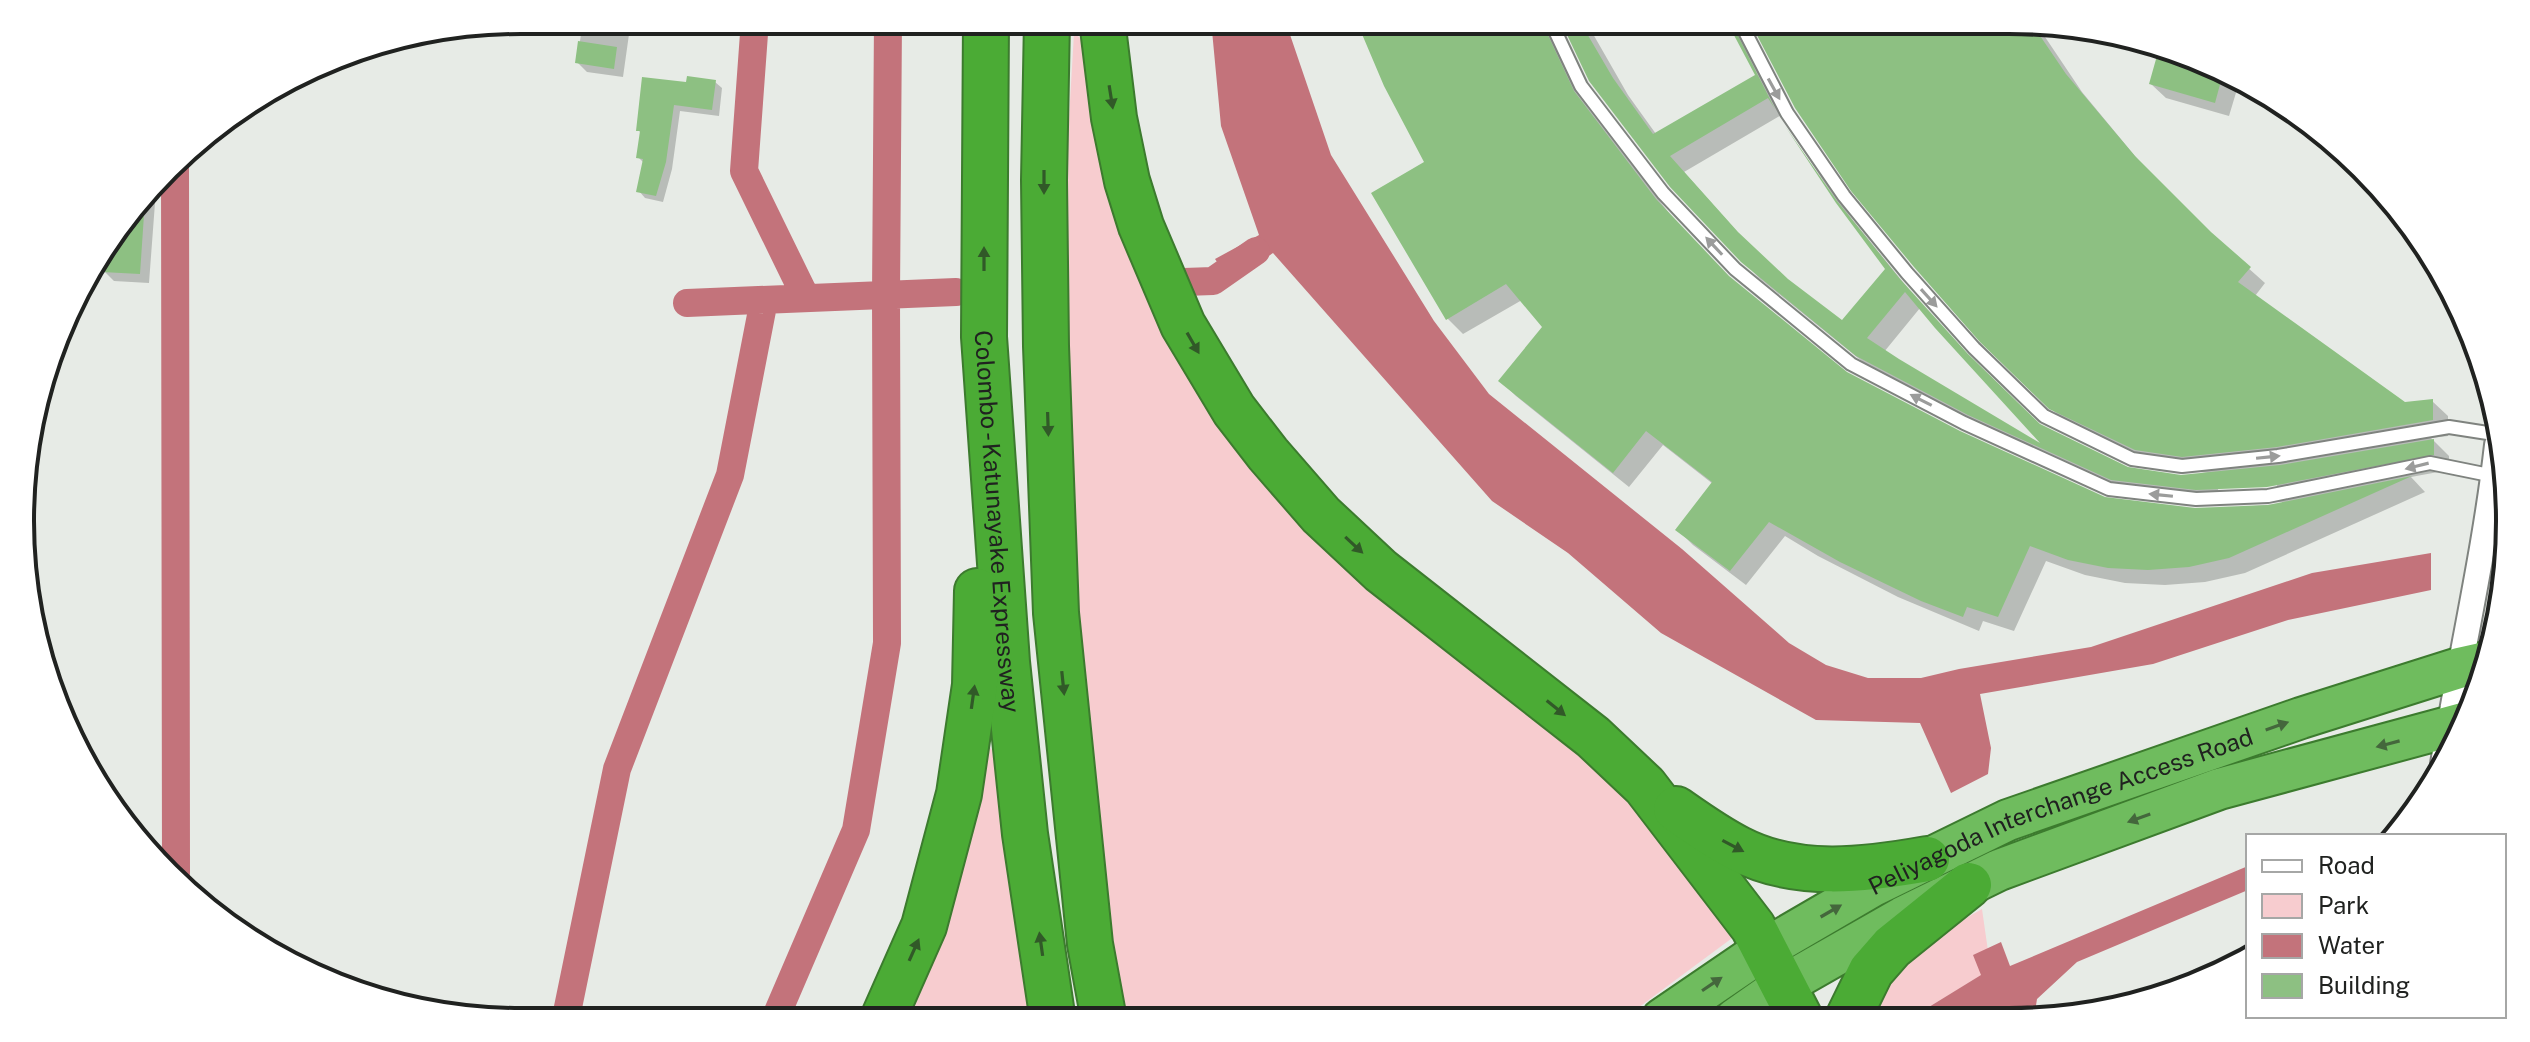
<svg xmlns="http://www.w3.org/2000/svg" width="2530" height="1042" font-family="'Public Sans',sans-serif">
<rect width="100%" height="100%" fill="#e7ebe6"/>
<!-- green -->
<path fill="#f7cccf" d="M1074 33 1084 41 1178 347 1629 782 1743 930 1623 1019 1112 1020 1085 822 1058 250 1066 170Z
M984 741 992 750 1032 1021H900Z
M1982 909 1988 951 1982 975 1911 1018H1872C1899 957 1926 941 1982 909Z"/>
<!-- water -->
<path fill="#c3737b" d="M1211 20H1285L1331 155 1434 321 1489 394 1682 549 1789 643 1826 665 1868 678H1921L1959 669 2091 647 2312 573 2431 553V590L2288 620 2153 664 1980 694 1991 748 1988 774 1951 793 1920 723 1816 720 1661 633 1568 553 1492 501 1273 253 1231 282 1215 259 1259 235 1221 126Z
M2248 866V890L2077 962 2037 999 2034 1018H1911L1981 975 1973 955 2001 942 2010 966Z"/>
<!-- shadow -->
<path fill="#0003" fill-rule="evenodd" d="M583 20H641H631L623 77 587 72 577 62Z
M1359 20H1585L1628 95 1656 134 1758 76 1728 20H2009L2037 25 2082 92 2149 173 2210 234 2265 283 2255 296 2404 404 2432 401 2448 416V436L2431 438 2449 456V470L2411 477 2425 492 2245 573 2205 582 2165 585 2125 583 2085 575 2046 561 2014 631 1983 621 1979 631 1898 597 1818 556 1785 536 1746 585 1693 545 1678 530 1713 484 1663 445 1629 487 1516 396 1501 381 1544 327 1522 300 1463 334 1447 318 1427 163ZM1565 26 1743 261 1759 278 1874 371 1986 430 2129 495 2213 505 2282 502V504L2195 510 2107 500 1959 433 1846 374 1732 280 1672 217 1588 108 1556 41 1558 30ZM1755 26 1982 340 2067 424 2152 465 2208 473 2183 477 2127 469 2037 424 1980 369 1915 297 1852 219 1797 141 1837 202 1888 269 1842 323 1787 280 1747 243 1684 172 1783 114 1745 35 1750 27ZM1920 308 2047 449 1884 352ZM2277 485V489L2218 491V488Z
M2162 45 2170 46 2238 86 2229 116 2166 98 2151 84Z
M715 82 722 88 719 116 680 111 672 169 663 202 645 198 639 191 644 163 638 157 642 134 638 130 688 85Z
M148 196 155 203 149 283 114 281 104 271 106 247Z"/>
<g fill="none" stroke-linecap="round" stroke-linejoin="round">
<!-- canal -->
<path stroke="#c3737b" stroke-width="28" d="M755 20 744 171 806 298
M175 164 176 873
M1184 282 1213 281 1256 251
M687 303 956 292
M774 1021 856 830 887 643 886 295 888 20
M565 1022 617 769 730 475 764 300"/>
</g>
<!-- building -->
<path fill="#8dc082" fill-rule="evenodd" d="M1356 20H1541L1574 91 1656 199 1729 276 1847 372 1960 431 2105 497 2195 508 2268 505 2412 476 2229 558 2189 567 2148 570 2108 568 2068 560 2030 546 1998 617 1967 607 1963 617 1921 601 1840 562 1769 522 1730 571 1675 530 1712 482 1646 431 1613 473 1498 381 1542 327 1506 284 1446 320 1371 193 1424 162 1384 86Z
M1560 20H1579L1613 78 1653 134 1755 75 1726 20H1730L1775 109 1768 98 1670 156 1738 232 1788 279 1842 320 1885 269 1836 203 1785 126 1837 201 1900 279 1968 354 2040 424 2128 467 2181 475 2280 465 2434 439V455L2267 487 2196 490 2111 480 1968 415 1856 356 1741 262 1670 187 1589 81ZM1905 292 1935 328 2040 443 1899 359 1867 338Z
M1749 20H2009L2032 24 2066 74 2135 156 2211 232 2251 267 2238 282 2405 402 2433 399V420L2277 447 2182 457 2135 450 2049 409 1980 342 1914 267 1851 191 1795 108Z
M578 41 617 47 614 69 575 63Z
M2160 45 2170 46 2222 77 2215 103 2149 84Z
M687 76 716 80 712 110 674 105 666 162 656 196 636 192 643 159 636 158 640 131H636L642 77 686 82Z
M145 200 140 274 102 272 104 250Z"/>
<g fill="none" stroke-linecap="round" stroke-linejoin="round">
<defs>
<path id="service" d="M1550 20 1581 86 1663 193 1735 269 1851 364 1964 423 2109 489 2196 499 2268 496 2430 463 2494 476
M1739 20 1787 113 1844 196 1907 273 1974 348 2044 416 2132 459 2182 466 2278 456 2449 427 2494 434"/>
<path id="minor" d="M2443 764C2460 657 2485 552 2497 445"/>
<g id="trunk">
<path id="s1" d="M1662 1019 1763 950 1873 886 2008 820 2301 718 2459 668 2486 662"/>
<path d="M1735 1019 1782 986 1903 917 1999 870 2219 789 2463 723"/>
</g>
<g id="motorway">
<path id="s2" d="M986 20 984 337 1007 662 1025 834 1053 1021"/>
<path d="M1047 20 1044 180 1046 346 1056 613 1090 944 1104 1020"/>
<path d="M1102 20 1114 118 1127 181 1141 226 1183 325 1234 410 1268 454 1321 515 1381 571 1593 737 1645 786 1753 927 1800 1018"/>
<path d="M1676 809C1696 823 1717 838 1739 849 1797 879 1866 870 1927 859"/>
<path d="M1848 1018 1871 971 1892 947 1969 885"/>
<path d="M882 1021 924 926 959 794 975 685 977 591"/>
</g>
</defs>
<!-- service casing -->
<use href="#service" stroke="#7f837f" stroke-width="16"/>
<!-- minor casing -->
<use href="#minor" stroke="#7f837f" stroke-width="28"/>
<!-- trunk casing -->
<use href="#trunk" stroke="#3c7b2e" stroke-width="44"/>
<!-- motorway casing -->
<use href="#motorway" stroke="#3c7b2e" stroke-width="48"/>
<!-- service -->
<use href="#service" stroke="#fff" stroke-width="12"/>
<!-- minor -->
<use href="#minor" stroke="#fff" stroke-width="24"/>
<!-- trunk -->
<use href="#trunk" stroke="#6fbc5e" stroke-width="40"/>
<!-- motorway -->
<use href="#motorway" stroke="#4bab35" stroke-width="44"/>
</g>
<!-- one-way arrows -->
<defs><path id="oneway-solid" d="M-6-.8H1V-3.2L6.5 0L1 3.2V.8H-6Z" transform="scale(2)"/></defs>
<g fill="#9b9c9b">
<use href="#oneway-solid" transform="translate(1774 89) rotate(61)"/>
<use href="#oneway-solid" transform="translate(1714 246) rotate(-133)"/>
<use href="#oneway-solid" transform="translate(1929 298) rotate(48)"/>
<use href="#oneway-solid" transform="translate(1921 400) rotate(-153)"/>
<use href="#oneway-solid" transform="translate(2268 457) rotate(-6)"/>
<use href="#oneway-solid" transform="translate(2417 466) rotate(166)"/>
<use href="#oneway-solid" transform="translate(2161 495) rotate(-174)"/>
</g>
<g fill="#315928">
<use href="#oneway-solid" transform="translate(1111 97) rotate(81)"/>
<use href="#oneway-solid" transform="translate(1044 182) rotate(90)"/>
<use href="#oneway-solid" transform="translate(984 259) rotate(-90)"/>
<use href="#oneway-solid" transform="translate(1193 343) rotate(60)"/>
<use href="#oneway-solid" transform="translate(1048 424) rotate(88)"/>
<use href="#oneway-solid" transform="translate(1354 545) rotate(43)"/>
<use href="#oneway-solid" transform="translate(1063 683) rotate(84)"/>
<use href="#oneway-solid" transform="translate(973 697) rotate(-82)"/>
<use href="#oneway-solid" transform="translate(1556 708) rotate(39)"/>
<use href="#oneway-solid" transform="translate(1733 846) rotate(28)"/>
<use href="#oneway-solid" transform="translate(1041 944) rotate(-98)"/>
<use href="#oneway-solid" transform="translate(914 950) rotate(-66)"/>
</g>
<g fill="#44673c">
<use href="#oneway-solid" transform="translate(2277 726) rotate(-19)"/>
<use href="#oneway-solid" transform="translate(2388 744) rotate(165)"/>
<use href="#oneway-solid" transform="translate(2139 818) rotate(160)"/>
<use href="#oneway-solid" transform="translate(1831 911) rotate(-30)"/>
<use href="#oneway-solid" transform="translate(1712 984) rotate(-34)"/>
</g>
<g text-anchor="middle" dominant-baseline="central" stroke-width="8" stroke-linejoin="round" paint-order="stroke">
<!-- street labels -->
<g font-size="24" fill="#202220" stroke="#fff">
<text stroke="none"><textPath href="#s2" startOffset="502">Colombo - Katunayake Expressway</textPath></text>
<text stroke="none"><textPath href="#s1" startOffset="452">Peliyagoda Interchange Access Road</textPath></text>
</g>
</g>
<!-- crop -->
<path d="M0 0H2530V1042H0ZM521 34H2009A487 487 0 0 1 2496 521V521A487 487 0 0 1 2009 1008H521A487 487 0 0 1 34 521V521A487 487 0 0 1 521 34Z" fill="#fff" fill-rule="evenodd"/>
<path fill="none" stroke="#202220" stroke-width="4" d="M521 34H2009A487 487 0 0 1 2496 521V521A487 487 0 0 1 2009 1008H521A487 487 0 0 1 34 521V521A487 487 0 0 1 521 34Z"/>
<!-- legend -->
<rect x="2246" y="834" width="260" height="184" fill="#ffffff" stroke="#a6a7a6" stroke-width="2"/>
<rect x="2262" y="860" width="40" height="12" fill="#ffffff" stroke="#a6a7a6" stroke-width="2"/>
<text x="2318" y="874" font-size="24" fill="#202220">Road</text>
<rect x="2262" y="894" width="40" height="24" fill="#f7cccf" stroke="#a6a7a6" stroke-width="2"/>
<text x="2318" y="914" font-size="24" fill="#202220">Park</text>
<rect x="2262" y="934" width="40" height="24" fill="#c3737b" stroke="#a6a7a6" stroke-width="2"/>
<text x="2318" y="954" font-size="24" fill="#202220">Water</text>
<rect x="2262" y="974" width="40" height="24" fill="#8dc082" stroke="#a6a7a6" stroke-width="2"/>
<text x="2318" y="994" font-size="24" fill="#202220">Building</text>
</svg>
